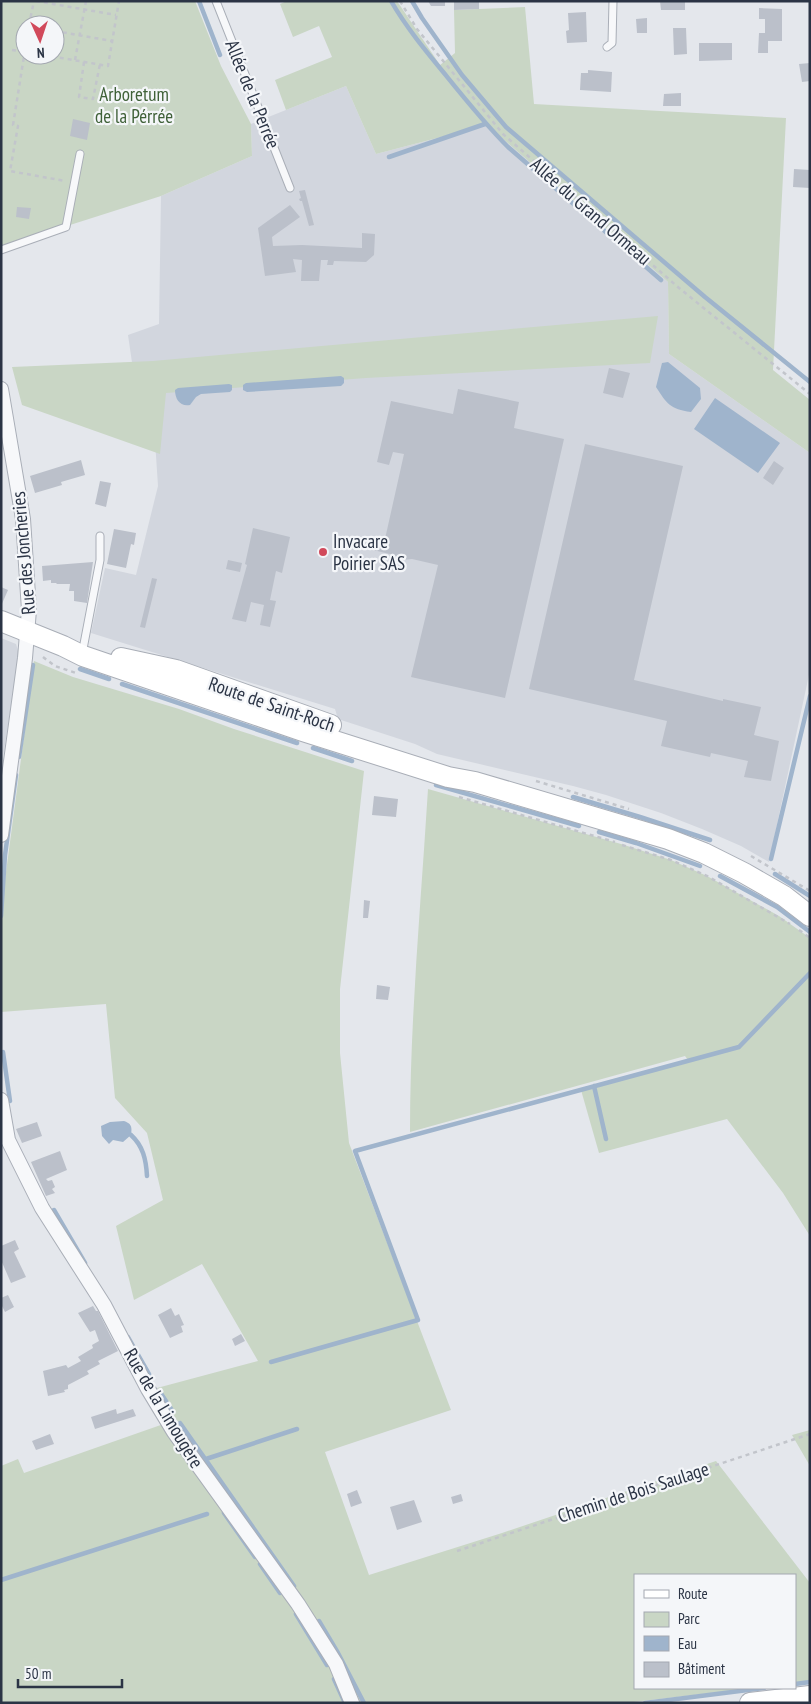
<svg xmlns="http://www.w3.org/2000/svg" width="811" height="1704" font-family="'PT Sans Narrow',sans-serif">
<rect width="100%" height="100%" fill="#e4e7ec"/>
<!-- built -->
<path fill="#d2d6de" d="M346 86 376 154 487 125 668 282 669 354 810 453V670L769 862 741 846 702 829 661 813 606 795 573 786 437 754 415 744 338 719 335 709 91 633 105 568 136 575 158 486 151 380 135 383 128 335 159 324 161 196 252 156 251 124Z
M1 638 16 644 19 654 1 770Z"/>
<!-- green -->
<path fill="#c9d6c5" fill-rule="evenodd" d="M1 1H195L221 66 251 124 252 156 161 196 1 247ZM25 25H55V55H25Z
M287 1H397L440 65 455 53 454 10 525 7 534 104 786 118 773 370 810 400V453L669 354 668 282 487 125 376 154 346 86 286 110 275 80 332 57 319 26 293 37 280 4Z
M658 316 650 363 366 378 166 393 160 454 22 405 12 367 153 361Z
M34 661 73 677 179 709 234 729 364 771 340 989V1053L349 1143 451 1410 325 1452 369 1575 502 1533 716 1461 810 1583V1681L795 1683V1575H635V1688H754L625 1703H1V1466L18 1459 24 1473 175 1420 157 1388 258 1361 202 1264 134 1300 116 1226 163 1200 147 1133 115 1098 106 1004 1 1012V910Z
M428 789 621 844 671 860 707 876 779 916 810 938V1236L783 1193 727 1119 599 1153 581 1090 688 1060 685 1056 410 1132C410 1018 421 903 428 789Z
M810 1430V1466L792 1435Z"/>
<!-- water -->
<path fill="#9fb4cc" d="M668 362 700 388 701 399 691 412C670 409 667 404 656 387L662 363Z
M341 376 344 378V383L341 386 247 392 243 390V385L246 383Z
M229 384 232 385V390L230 392 201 394 196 397 190 405C180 407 175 399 175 390L178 388Z
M715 398 780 443 758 473 694 429Z
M124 1121C132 1124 132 1127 131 1135L123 1142 113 1140 109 1144 102 1136 101 1126 110 1122Z"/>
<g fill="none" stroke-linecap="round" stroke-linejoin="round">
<!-- stream -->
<path stroke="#9fb4cc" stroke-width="4.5" d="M199 1 220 55
M391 1C406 27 425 50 444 73 465 99 485 124 508 147L661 280
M412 1 422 18 462 75 506 127 705 297 810 382
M389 157 485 124
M80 669 109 679
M122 684 297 743
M313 748 352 761
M19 757 33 665
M436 785 579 826
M573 797 640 817 710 840
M599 832 636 843 700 866
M771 859 810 696
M775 874 810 896
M720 876 777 907 810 932
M1 916 5 855 16 775
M3 1052 10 1101
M594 1086 606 1139
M131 1135C143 1146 146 1159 147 1176
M54 1210 85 1263
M128 1337 149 1374
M271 1362 418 1320 355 1151 739 1047 810 973
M160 1392 173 1412
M180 1423 294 1586
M206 1459 297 1429
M224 1513 255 1557
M260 1564 280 1593
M1 1580 207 1514
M296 1614 327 1665
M319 1621 338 1653 364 1703
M334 1679 345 1703
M795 1684 810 1682
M645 1703 764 1688"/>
</g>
<!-- building -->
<path fill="#bbc0ca" d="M428 1H445V6H431Z
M454 1H479V9L454 10Z
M660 1H685V10H661Z
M759 8 782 9V41H768V53H758L759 33H765V19H759Z
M586 12 587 42 567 43 566 31 569 30 568 13Z
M647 18V33H637L636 19Z
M673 28H686L687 54 674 55Z
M699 43H732V60L699 61Z
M810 63V81L802 82 799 64Z
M588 70 612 72 611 92 580 90 581 73H588Z
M681 93V106H663L664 94Z
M73 119 90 123 87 140 70 136Z
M794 169 810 170V188L793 187Z
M305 190 314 225 309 226 302 201H300L299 199 301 198 299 191Z
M290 205 300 217 272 237 273 246 302 245 362 248V233L375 234 374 255 366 262 334 261 333 265H327L328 260H321L319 281H301L302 260 293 259 296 272 265 276 258 228Z
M17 207 31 208 29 219 16 217Z
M609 368 630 373 623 398 603 393Z
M458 389 519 402 514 428 564 439 505 698 411 677 438 565 412 559 402 560 394 555 373 550 376 537 385 539 404 454 393 452 389 465 377 462 391 401 453 414Z
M585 444 683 466 634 680 723 701V699L761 707 754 735 779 741 771 781 744 777 748 761 711 753 710 757 661 746 667 721 529 689Z
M81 460 85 475 61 482 62 485 35 493 30 476Z
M774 461 784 468 773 485 763 478Z
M100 481 111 483 106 507 95 504Z
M253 528 290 537 282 573 276 571 270 600 276 601 270 627 260 625 264 605 251 602 246 622 232 619 247 565 245 564Z
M114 529 136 533 134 545 131 544 126 568 107 564Z
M228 560 242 563 240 572 226 569Z
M93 562 87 603 74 601V591H69L70 584H57L56 583H51V580L43 581 42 566Z
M152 578 157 579 145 628 140 627Z
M1 587 8 590 1 606Z
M374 796 398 799 396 817 372 815Z
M364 900 370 901 368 918H363Z
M377 985 390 987 388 1000 376 999Z
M37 1122 42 1136 22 1143 16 1129Z
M60 1151 67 1170 46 1179 48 1181 52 1180 55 1187 52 1189 55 1193 46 1196 31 1162Z
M15 1240 19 1249 14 1252 26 1277 11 1283 1 1260V1246Z
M8 1295 14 1307 5 1312 1 1304V1298Z
M93 1306 96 1311H98L118 1351 98 1361 100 1364 87 1371 89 1374 68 1385V1389L64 1390 65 1392 48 1396 43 1371 66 1365 68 1368 81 1361 78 1357 93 1348 92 1345 99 1341 95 1330 90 1332 78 1313Z
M171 1308 175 1316 179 1314 184 1325 181 1326 183 1332 170 1338 158 1315Z
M241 1334 245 1341 235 1346 232 1339Z
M116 1409 117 1414 133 1409 136 1416 95 1429 91 1417Z
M50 1434 54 1444 36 1450 32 1441Z
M357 1490 362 1503 351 1507 347 1494Z
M461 1494 463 1501 453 1504 451 1497Z
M414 1500 422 1522 397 1530 390 1507Z"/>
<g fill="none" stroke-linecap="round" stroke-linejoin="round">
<defs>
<path id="lane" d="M216 1 290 188
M607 47 612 43 613 1
M1 250 66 227 80 154
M83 649 100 560V536"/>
<path id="street" d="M1 389 23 519 29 610 25 658 1 835
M1 1100 8 1140 42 1208 104 1305 148 1389 174 1432 298 1604 336 1664 352 1703"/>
<path id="secondary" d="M1 621 63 646 83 656 303 731 448 777 475 782 668 839 704 853 744 873 784 896 810 916
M121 658 176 670 331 725
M750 1703 810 1696"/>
</defs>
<!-- lane casing -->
<use href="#lane" stroke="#a9aeb7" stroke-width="9"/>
<!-- street casing -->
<use href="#street" stroke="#a9aeb7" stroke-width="16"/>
<!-- secondary casing -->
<use href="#secondary" stroke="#a9aeb7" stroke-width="22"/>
<!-- path -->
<path stroke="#c2c5cb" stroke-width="2.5" stroke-dasharray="4 4" stroke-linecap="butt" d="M36 1 116 15
M400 1 417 29 503 134 679 288 810 394
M29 25 34 1
M55 31 112 41
M12 50 25 52
M25 50 13 125 18 126 10 171 65 181
M44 55 108 66 119 1
M75 60 86 1
M84 62 79 97 93 99 100 64
M43 657 55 666 76 673
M536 781 629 809
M459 797 615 842
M622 845 671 860 707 876 790 924
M751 856 810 891
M799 930 810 938
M457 1551 810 1434"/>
<!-- lane -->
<use href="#lane" stroke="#f7f8fa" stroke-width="7"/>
<!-- street -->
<use href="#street" stroke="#f7f8fa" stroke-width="14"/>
<!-- secondary -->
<use href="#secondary" stroke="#fff" stroke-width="20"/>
</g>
<!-- markers -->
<circle fill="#d1495b" stroke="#f4f6f9" stroke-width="2" cx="323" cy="552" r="5"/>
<g text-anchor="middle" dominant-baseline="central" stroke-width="4.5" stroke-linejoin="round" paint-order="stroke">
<!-- park labels -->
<g font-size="19" fill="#3f6138" stroke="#f4f6f9">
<text x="134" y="94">Arboretum<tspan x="134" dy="22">de la Pérrée</tspan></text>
</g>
<!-- street labels -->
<g font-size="19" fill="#2b3445" stroke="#f4f6f9">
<text transform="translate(253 94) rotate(68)">Allée de la Perrée</text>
<text transform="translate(591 211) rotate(41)">Allée du Grand Ormeau</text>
<text transform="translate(23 553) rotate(-95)">Rue des Joncheries</text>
<text transform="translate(272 704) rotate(19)">Route de Saint-Roch</text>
<text transform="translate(164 1408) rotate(59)">Rue de la Limougère</text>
<text transform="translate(633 1492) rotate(-18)">Chemin de Bois Saulage</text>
</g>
<!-- poi labels -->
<g font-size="19" fill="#2b3445" stroke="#f4f6f9" text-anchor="start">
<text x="333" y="541">Invacare<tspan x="333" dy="22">Poirier SAS</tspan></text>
</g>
</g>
<!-- border -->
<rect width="811" height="1704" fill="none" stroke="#2b3445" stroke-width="5"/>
<!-- legend -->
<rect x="634" y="1574" width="162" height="115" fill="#f4f6f9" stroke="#a4a8b1"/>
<rect x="644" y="1590" width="25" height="8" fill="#ffffff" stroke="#a4a8b1"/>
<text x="678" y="1599" font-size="15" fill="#2b3445">Route</text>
<rect x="644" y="1612" width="25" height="15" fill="#c9d6c5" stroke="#a4a8b1"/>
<text x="678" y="1624" font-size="15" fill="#2b3445">Parc</text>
<rect x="644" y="1636" width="25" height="15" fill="#9fb4cc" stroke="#a4a8b1"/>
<text x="678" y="1649" font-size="15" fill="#2b3445">Eau</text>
<rect x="644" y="1662" width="25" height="15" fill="#bbc0ca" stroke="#a4a8b1"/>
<text x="678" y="1674" font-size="15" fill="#2b3445">Bâtiment</text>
<!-- north arrow -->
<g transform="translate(40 40) rotate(177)"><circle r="24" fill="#f4f6f9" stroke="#a4a8b1"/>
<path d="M0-4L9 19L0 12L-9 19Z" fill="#d1495b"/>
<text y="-8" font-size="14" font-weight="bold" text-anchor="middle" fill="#2b3445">N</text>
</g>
<!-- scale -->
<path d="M18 1679v8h104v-8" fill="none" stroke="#2b3445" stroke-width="2.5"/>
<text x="25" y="1679" font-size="15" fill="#2b3445" stroke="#f4f6f9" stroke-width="4" paint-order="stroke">50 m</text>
</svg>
